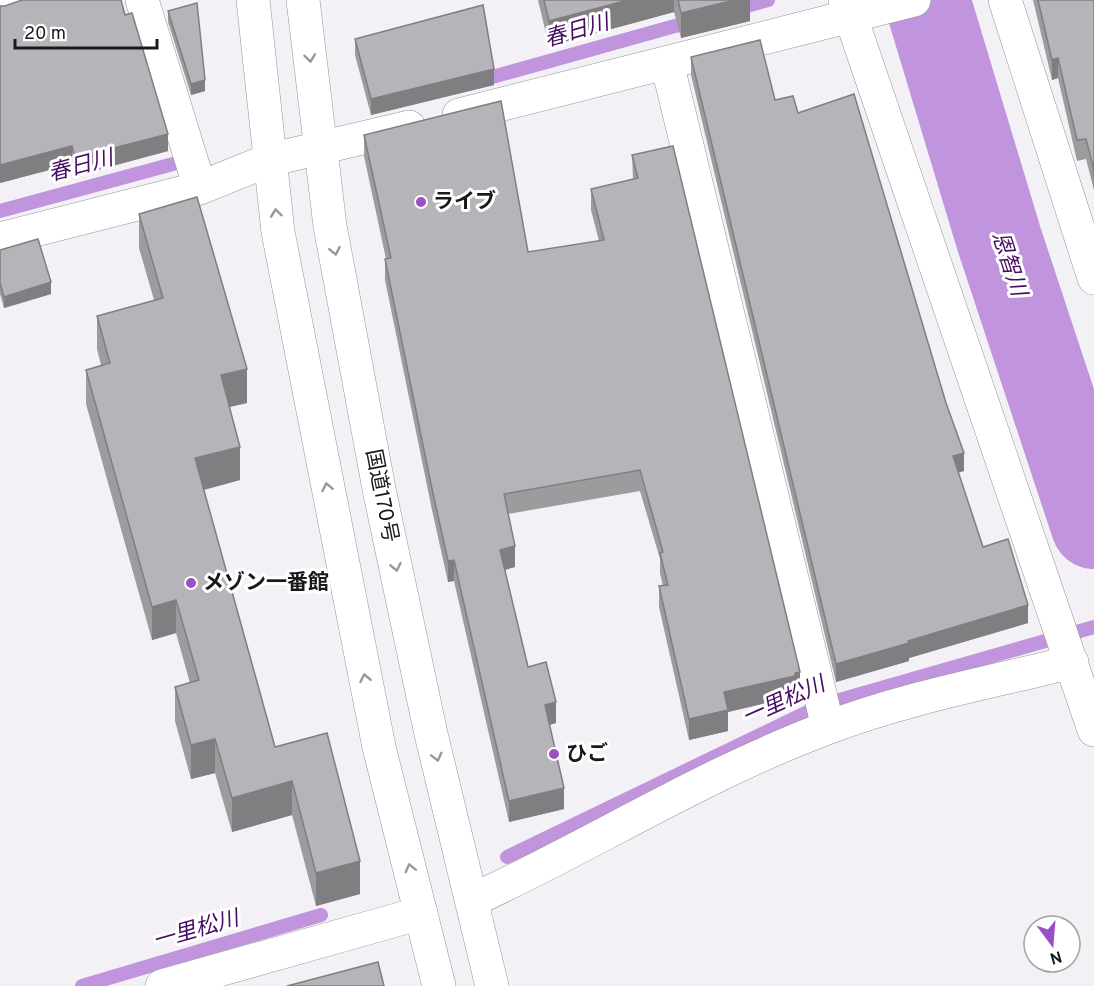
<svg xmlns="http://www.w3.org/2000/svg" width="1094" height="986" font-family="Overpass,'Noto Sans JP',sans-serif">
<rect width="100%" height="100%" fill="#f3f1f5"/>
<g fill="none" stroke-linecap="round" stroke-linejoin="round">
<!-- stream -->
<path stroke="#c095dd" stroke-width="14" d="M732 10 768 0
M478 81 693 21
M0 211 173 164
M507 857 822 705 1094 627
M82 986 321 915"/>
<!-- river -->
<path stroke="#c095dd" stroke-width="86" d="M927 0 999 239 1094 526"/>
<defs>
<path id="minor" d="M142 0 200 188
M845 0 1094 730
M1005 0 1094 278
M0 6 22 0
M667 63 828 727
M459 115 914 0
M0 239 200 188 269 160 409 127
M473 900C592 845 704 774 827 728 905 698 992 682 1072 662
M162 986 421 913"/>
<path id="trunk" d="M253 0 278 232 379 747 439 986
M303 0 330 226 380 494 431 734 492 986"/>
</defs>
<!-- minor casing -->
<use href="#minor" stroke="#959397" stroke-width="34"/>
<!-- trunk casing -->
<use href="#trunk" stroke="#959397" stroke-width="34"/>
<!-- minor -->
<use href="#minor" stroke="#fff" stroke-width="33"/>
<!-- trunk -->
<use href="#trunk" stroke="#fff" stroke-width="33"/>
</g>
<!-- wall -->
<path fill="#9d9b9e" d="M538 0H750V21L681 38 674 12 549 46Z
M1033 0H1094V190L1086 159 1077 161 1058 78 1052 80Z
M168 11 205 91 191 95 168 22Z
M125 15 168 151 75 176 72 164 0 183Z
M355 39 494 85 371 115 355 55Z
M691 57 798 113 946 403 964 471 958 472 983 547 1028 623 909 658V661L836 682 691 75Z
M364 135 528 252 599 241 591 210V189L633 179 632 155 800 693 795 694V696L728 712V731L689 740 659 607V586H663L660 573V559L640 491 508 514 515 567 505 570 528 667 556 723 549 725 564 809 509 822 454 581 448 582 432 510 385 280V259H386L364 156Z
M139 214 247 403 229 407 240 480 204 490 275 747 360 894 316 906 292 815 232 832 215 773 191 779 175 721V687L190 683 176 633 152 640 86 404V370L101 365 97 349V316L154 300 139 248Z
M0 250 51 294 4 308 0 294Z"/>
<!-- shaded-wall -->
<path fill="#7f7e81" d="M628 0H674V12L549 46V21Z
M735 0H750V21L681 38V13Z
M1058 58V78L1052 80V60Z
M494 69V85L371 115V99Z
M205 80V91L191 95V84Z
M168 134V151L75 176V158Z
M72 146V164L0 183V165Z
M1093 170H1094L1093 190Z
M51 282V294L4 308V297Z
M247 369V403L221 409V375Z
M240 447V480L195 492V458Z
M964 453V471L953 474V456Z
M515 546V567L500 571V550Z
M454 560V581L448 582V561Z
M176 600V633L152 640V607Z
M1028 605V623L909 658V661L836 682V664L908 641Z
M800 672V693L795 694V696L728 712V731L689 740V719L724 692Z
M556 702V723L545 726V705Z
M215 739V773L191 779V745Z
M292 781V815L232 832V798Z
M564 788V809L509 822V801Z
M360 861V894L316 906V873Z"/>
<!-- building -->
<path fill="#b6b4b8" stroke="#7f7e81" stroke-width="1.5" d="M22 0H121L125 15 132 13 168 134 75 158 72 146 0 165V6H5Z
M544 0H628L549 21Z
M678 0H735L681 13Z
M1038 0H1094V170L1086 139 1077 140 1058 58 1052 60Z
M197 3 205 80 191 84 168 11Z
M483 5 494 69 371 99 355 39Z
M760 40 775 100 793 96 798 113 854 94 946 403 964 453 953 456 983 547 1008 539 1028 605 908 641 909 643 836 664 691 57Z
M501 101 528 252 604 240 591 189 638 178 632 155 673 146 800 672 795 673V676L724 692 728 710 689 719 659 586 668 585 660 553 663 552 640 470 504 494 515 546 500 550 528 667 546 662 556 702 545 705 564 788 509 801 454 560 448 561 432 489 385 259 391 258 364 135Z
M197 197 247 369 221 375 240 447 195 458 275 747 327 733 360 861 316 873 292 781 232 798 215 739 191 745 175 687 199 680 176 600 152 607 86 370 110 363 97 316 163 298 139 214Z
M38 239 51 282 4 297 0 283V250Z
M378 962 384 986H287Z"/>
<!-- one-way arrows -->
<defs><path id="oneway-chevron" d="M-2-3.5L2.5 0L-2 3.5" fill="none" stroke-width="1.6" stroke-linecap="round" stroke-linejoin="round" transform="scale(1.5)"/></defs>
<g stroke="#989898">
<use href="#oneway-chevron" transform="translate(310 58) rotate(83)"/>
<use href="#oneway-chevron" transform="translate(276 213) rotate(-97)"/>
<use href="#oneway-chevron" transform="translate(335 251) rotate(79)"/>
<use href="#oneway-chevron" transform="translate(327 487) rotate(-101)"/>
<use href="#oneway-chevron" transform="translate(396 567) rotate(78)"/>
<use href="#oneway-chevron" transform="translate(365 678) rotate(-101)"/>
<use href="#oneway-chevron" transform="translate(437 757) rotate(76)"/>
<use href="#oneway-chevron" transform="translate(410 868) rotate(-104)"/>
</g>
<!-- markers -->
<g fill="#9950c3" stroke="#fff" stroke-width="2">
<circle cx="421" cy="202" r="6"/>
<circle cx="191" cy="583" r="6"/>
<circle cx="554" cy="754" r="6"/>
</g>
<g text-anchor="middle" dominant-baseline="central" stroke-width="6" stroke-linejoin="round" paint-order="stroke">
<!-- poi labels -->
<g font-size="21" font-weight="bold" fill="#1a191a" stroke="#fff" text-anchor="start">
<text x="433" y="202">ライブ</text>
<text x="203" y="583">メゾン一番館</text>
<text x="566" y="754">ひご</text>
</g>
<!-- street labels -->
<g font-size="21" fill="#1a191a" stroke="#fff">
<text transform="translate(381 496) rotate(79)">国道170号</text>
</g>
<!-- water labels -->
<g font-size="22" font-style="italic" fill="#470c63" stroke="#fff">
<text transform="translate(577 32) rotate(-16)">春日川</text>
<text transform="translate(81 167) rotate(-15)">春日川</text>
<text transform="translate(1008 264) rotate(72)">恩智川</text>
<text transform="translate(784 702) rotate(-24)">一里松川</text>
<text transform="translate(196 931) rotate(-16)">一里松川</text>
</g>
</g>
<!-- north arrow -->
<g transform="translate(1052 944) rotate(164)"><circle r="28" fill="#ffffff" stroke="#a3a3a3" stroke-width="1.5"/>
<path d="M0-4.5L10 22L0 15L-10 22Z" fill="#9950c3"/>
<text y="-9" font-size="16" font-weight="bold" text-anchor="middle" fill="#1a191a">N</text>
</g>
<!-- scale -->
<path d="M15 39v9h142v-9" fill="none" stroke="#1a191a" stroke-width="3"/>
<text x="24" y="39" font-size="18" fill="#1a191a" stroke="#ffffff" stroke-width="4.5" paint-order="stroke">20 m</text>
</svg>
